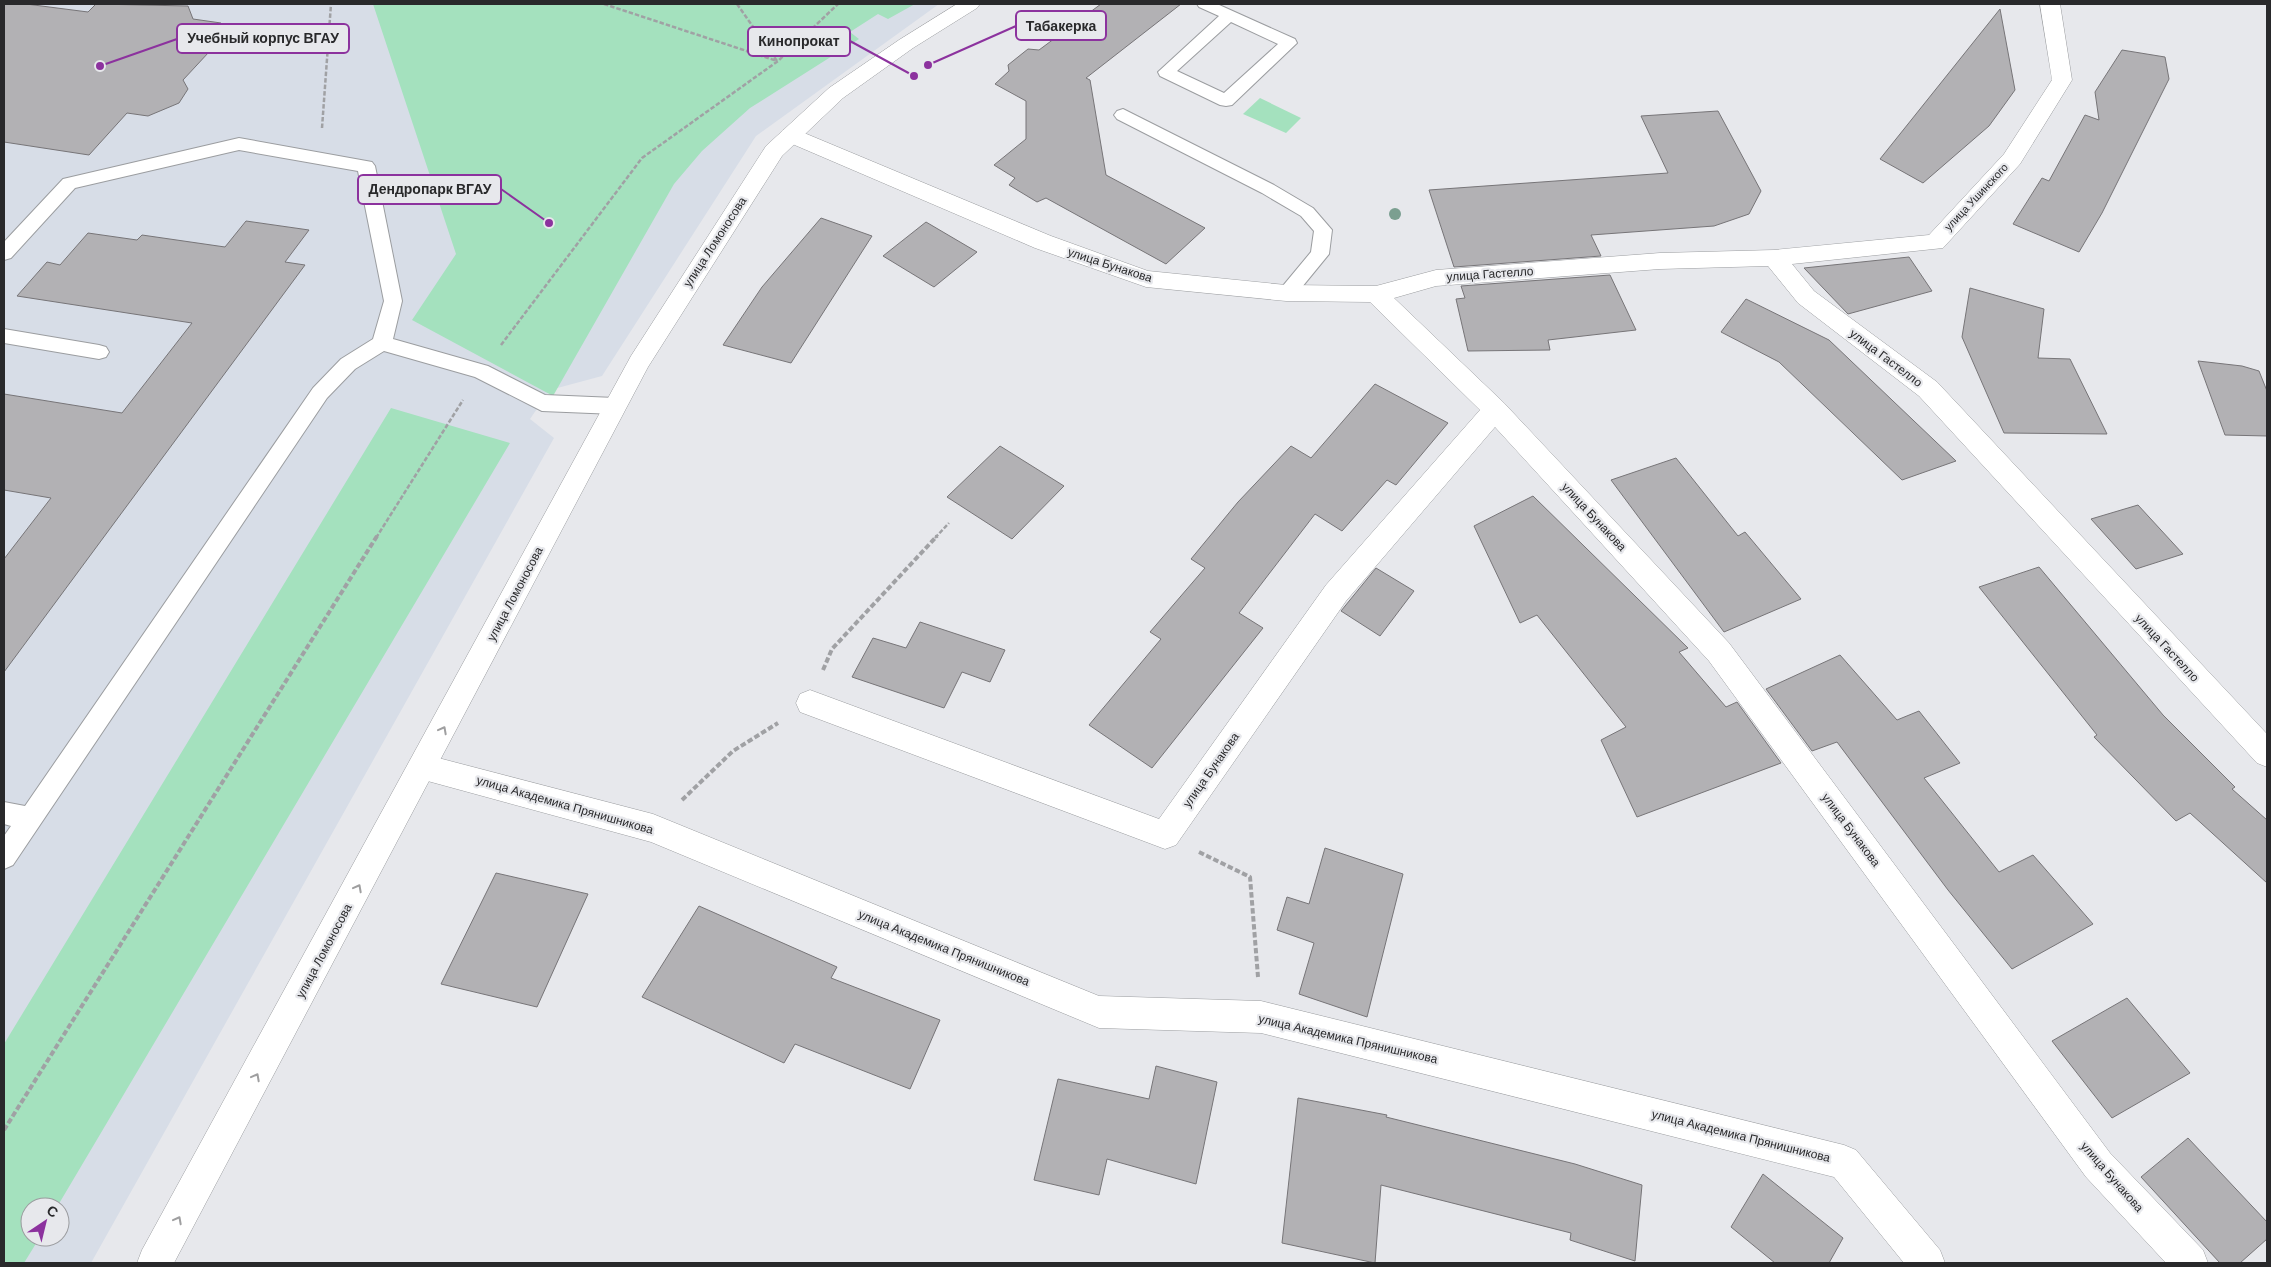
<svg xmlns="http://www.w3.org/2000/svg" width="2271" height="1267" font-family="'DM Sans',sans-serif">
<rect width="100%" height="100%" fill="#e7e8ec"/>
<!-- built -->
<path fill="#d7dde7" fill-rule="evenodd" d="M4 4H939L756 136 602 376 550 390 530 419 554 438 91 1263H4ZM30 1207H60V1237H30Z"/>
<!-- green -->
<path fill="#a4e1be" d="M373 4H915L888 19 878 14 850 32 859 39 750 108 702 151 674 184 553 396 412 320 456 254Z
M1260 98 1301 118 1286 133 1243 114Z
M391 408 510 443 57 1207H30V1237H40L24 1263H4V1044Z"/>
<!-- building -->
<path fill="#b2b1b4" stroke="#777578" d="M4 4H26L88 12 96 4 188 6 193 19 221 23 204 40 209 52 183 80 188 89 179 103 148 116 127 113 89 155 4 142Z
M1101 4H1181L1086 78 1090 80 1106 175 1205 228 1166 264 1046 198 1037 202 1009 185 1015 178 994 165 1026 139V101L995 84 1009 71 1008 65 1028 49 1039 50Z
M2000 9 2015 90 1989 126 1923 183 1880 159Z
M2122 50 2165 57 2169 79 2102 213 2079 252 2013 224 2042 178 2049 181 2085 115 2099 120 2095 92Z
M1718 111 1761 191 1749 214 1714 226 1591 235 1601 256 1454 267 1429 190 1668 173 1641 116Z
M821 218 872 236 791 363 723 345 762 287Z
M246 221 309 230 285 262 305 265 4 672V559L51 498 4 490V394L122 413 192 323 17 296 47 262 60 265 88 233 137 240 142 235 225 247Z
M926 222 977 252 934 287 883 256Z
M1909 257 1932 291 1848 314 1804 268Z
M1610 275 1636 330 1548 340 1550 350 1468 351 1456 299 1465 298 1461 286Z
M1970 288 2044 309 2038 358 2070 359 2107 434 2004 433 1962 337Z
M1746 299 1829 340 1956 461 1902 480 1779 362 1721 332Z
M2198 361 2242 366 2259 371 2267 391V436L2225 435Z
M1375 384 1448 423 1396 485 1387 480 1342 531 1315 514 1239 613 1263 628 1152 768 1089 725 1161 639 1150 632 1205 568 1191 559 1238 502 1291 446 1311 458Z
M1000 446 1064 486 1012 539 947 497Z
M1676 458 1738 536 1745 532 1801 599 1724 632 1611 480Z
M1533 496 1688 648 1679 652 1726 707 1737 702 1781 763 1637 817 1601 740 1626 727 1537 615 1520 623 1474 526Z
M2138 505 2183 554 2136 569 2091 519Z
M2039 567 2163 715 2235 787 2232 789 2267 820V883L2190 813 2176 821 2094 737 2097 735 1979 587Z
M1376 568 1414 591 1380 636 1341 611Z
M920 622 1005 650 990 682 962 672 944 708 852 677 873 638 906 648Z
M1840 655 1897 720 1919 711 1960 763 1924 778 1999 872 2033 855 2093 924 2012 969 1948 890 1837 742 1812 751 1766 689Z
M1325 848 1403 874 1367 1017 1299 994 1314 943 1277 930 1287 897 1309 904Z
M496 873 588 894 537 1007 441 984Z
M699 906 837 967 831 978 940 1020 910 1089 795 1044 784 1063 642 997Z
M2127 998 2190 1073 2112 1118 2052 1041Z
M1156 1066 1217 1082 1196 1184 1107 1159 1099 1195 1034 1180 1058 1079 1149 1099Z
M1298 1098 1387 1115 1386 1117 1575 1164 1642 1185 1635 1261 1570 1240 1571 1233 1381 1185 1375 1263 1282 1243Z
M2188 1138 2267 1222V1239L2240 1263H2220L2141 1177Z
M1763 1174 1843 1238 1829 1263H1775L1731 1227Z"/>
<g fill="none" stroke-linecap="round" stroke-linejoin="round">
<defs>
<path id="service" d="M1197 4H1217L1295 39 1297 43 1232 105 1226 106 1220 105 1160 76 1158 72 1219 16 1199 7ZM1231 22 1278 44 1224 93 1177 71Z
M1123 109 1274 185 1313 208 1332 230 1329 254 1293 298 1286 300 1279 298 1277 293 1311 252 1314 231 1301 216 1262 193 1117 119 1114 115 1117 111Z
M239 138 372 162 375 166 402 301 393 339 488 366 545 395 615 398 622 401 625 406 622 411 615 414 542 411 475 377 384 351 355 369 327 398 13 865 4 869V836L11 826 4 824V802L25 806 313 388 341 359 373 339 384 301 358 171 239 150 75 188 11 258 4 260V242L63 179Z
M4 329 99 345 106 347 109 352 106 357 99 359 4 343Z"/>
<path id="minor" d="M2040 4H2060L2072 80 2020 164 1943 248 1792 264 1814 291 1937 382 2267 734V767L2257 763 1919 396 1798 303 1768 266 1660 269 1436 286 1394 298 1504 403 1729 643 2110 1153 2203 1250 2208 1263H2166L2086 1177 1709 661 1495 427 1346 601 1176 845 1165 849 800 712 796 703 800 694 810 690 1159 819 1326 585 1480 410 1370 302 1286 301 1146 287 1035 248 783 140 779 135 783 130 790 128 797 130 1051 236 1148 271 1286 285 1376 286 1436 270 1660 253 1774 250 1929 235 2004 154 2052 80Z
M423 754 653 814 1099 996 1261 1001 1844 1145 1856 1150 1940 1250 1945 1263H1904L1834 1177 1261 1033 1099 1028 651 842 413 777 408 767 413 757Z"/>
<path id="secondary" d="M957 4H980L977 8 913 48 843 98 782 156 648 367 174 1263H137L142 1250 631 356 766 146 829 88 899 40Z"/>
</defs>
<!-- service casing -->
<use href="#service" stroke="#9b9da0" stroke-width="2"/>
<!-- minor casing -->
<use href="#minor" stroke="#9b9da0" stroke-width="1"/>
<!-- secondary casing -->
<use href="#secondary" stroke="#9b9da0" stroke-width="1"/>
<!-- path-far1 -->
<path stroke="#a0a1a4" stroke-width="2.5" stroke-dasharray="4.5 2" stroke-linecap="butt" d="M604 4 777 61
M737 4 777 61
M322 128 331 4
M501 345 642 158 778 61 838 4
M376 538 463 400
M935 538 949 523"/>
<!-- path -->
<path stroke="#a0a1a4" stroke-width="4" stroke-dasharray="5.5 2.5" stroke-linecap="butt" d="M823 670 832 649 937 536
M682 800 733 751 778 723
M1199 852 1250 877 1258 977
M4 1130 377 536"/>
<!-- service -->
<use href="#service" fill="#fff" fill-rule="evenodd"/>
<!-- minor -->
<use href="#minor" fill="#fff" fill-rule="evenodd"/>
<!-- secondary -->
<use href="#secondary" fill="#fff" fill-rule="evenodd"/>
</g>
<!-- trees -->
<circle fill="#7b9f90" cx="1395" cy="214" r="6"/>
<!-- one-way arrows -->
<defs><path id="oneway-chevron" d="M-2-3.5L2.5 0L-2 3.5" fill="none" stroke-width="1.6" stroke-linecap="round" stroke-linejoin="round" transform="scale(1.25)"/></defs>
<g stroke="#9f9fa0">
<use href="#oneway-chevron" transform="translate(443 730) rotate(-62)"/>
<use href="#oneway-chevron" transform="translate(358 888) rotate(-62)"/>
<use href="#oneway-chevron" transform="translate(256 1077) rotate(-62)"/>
<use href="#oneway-chevron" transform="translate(178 1220) rotate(-62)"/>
</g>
<g text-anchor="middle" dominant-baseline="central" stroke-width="4.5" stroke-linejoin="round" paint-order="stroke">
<!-- far-street labels -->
<g font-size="11" fill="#29292b" stroke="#e7e8ec">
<text transform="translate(1976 197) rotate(-47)">улица Ушинского</text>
</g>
<!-- street labels -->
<g font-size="12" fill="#29292b" stroke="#e7e8ec">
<text transform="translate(715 242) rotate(-57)">улица Ломоносова</text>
<text transform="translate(1110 265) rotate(18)">улица Бунакова</text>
<text transform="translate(1490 274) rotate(-4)">улица Гастелло</text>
<text transform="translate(1886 358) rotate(37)">улица Гастелло</text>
<text transform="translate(1594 517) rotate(47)">улица Бунакова</text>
<text transform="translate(515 594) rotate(-62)">улица Ломоносова</text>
<text transform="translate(2167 648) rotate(47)">улица Гастелло</text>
<text transform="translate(1211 770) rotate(-55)">улица Бунакова</text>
<text transform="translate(565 805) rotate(16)">улица Академика Прянишникова</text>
<text transform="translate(1851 830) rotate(53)">улица Бунакова</text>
<text transform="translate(944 948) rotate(22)">улица Академика Прянишникова</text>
<text transform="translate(324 951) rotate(-62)">улица Ломоносова</text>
<text transform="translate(1348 1039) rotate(13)">улица Академика Прянишникова</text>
<text transform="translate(1741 1136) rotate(14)">улица Академика Прянишникова</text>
<text transform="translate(2112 1177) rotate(49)">улица Бунакова</text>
</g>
</g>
<!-- callouts -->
<path fill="none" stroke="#8c329e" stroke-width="2" d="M928 65L1016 26M100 66L177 39M914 76L850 41M549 223L501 189"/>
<g fill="#8c329e" stroke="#e7e8ec" stroke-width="2">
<circle cx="928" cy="65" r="5"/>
<circle cx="100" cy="66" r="5"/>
<circle cx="914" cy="76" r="5"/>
<circle cx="549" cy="223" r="5"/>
</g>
<g fill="#e7e8ec" stroke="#8c329e" stroke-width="2">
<rect x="1016" y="11" width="90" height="29" rx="5"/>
<rect x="177" y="24" width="172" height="29" rx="5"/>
<rect x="748" y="27" width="102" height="29" rx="5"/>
<rect x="358" y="175" width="143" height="29" rx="5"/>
</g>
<g font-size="14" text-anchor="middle" font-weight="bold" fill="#29292b">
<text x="1061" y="31">Табакерка</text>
<text x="263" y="43">Учебный корпус ВГАУ</text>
<text x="799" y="46">Кинопрокат</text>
<text x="430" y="194">Дендропарк ВГАУ</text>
</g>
<!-- border -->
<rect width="2271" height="1267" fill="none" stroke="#29292b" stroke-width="10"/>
<!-- north arrow -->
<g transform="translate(45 1222) rotate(35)"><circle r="24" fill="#e7e8ec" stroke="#9b9c9f"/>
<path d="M0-4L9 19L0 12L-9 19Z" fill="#8c329e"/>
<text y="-8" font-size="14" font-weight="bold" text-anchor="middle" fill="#29292b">С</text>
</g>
</svg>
